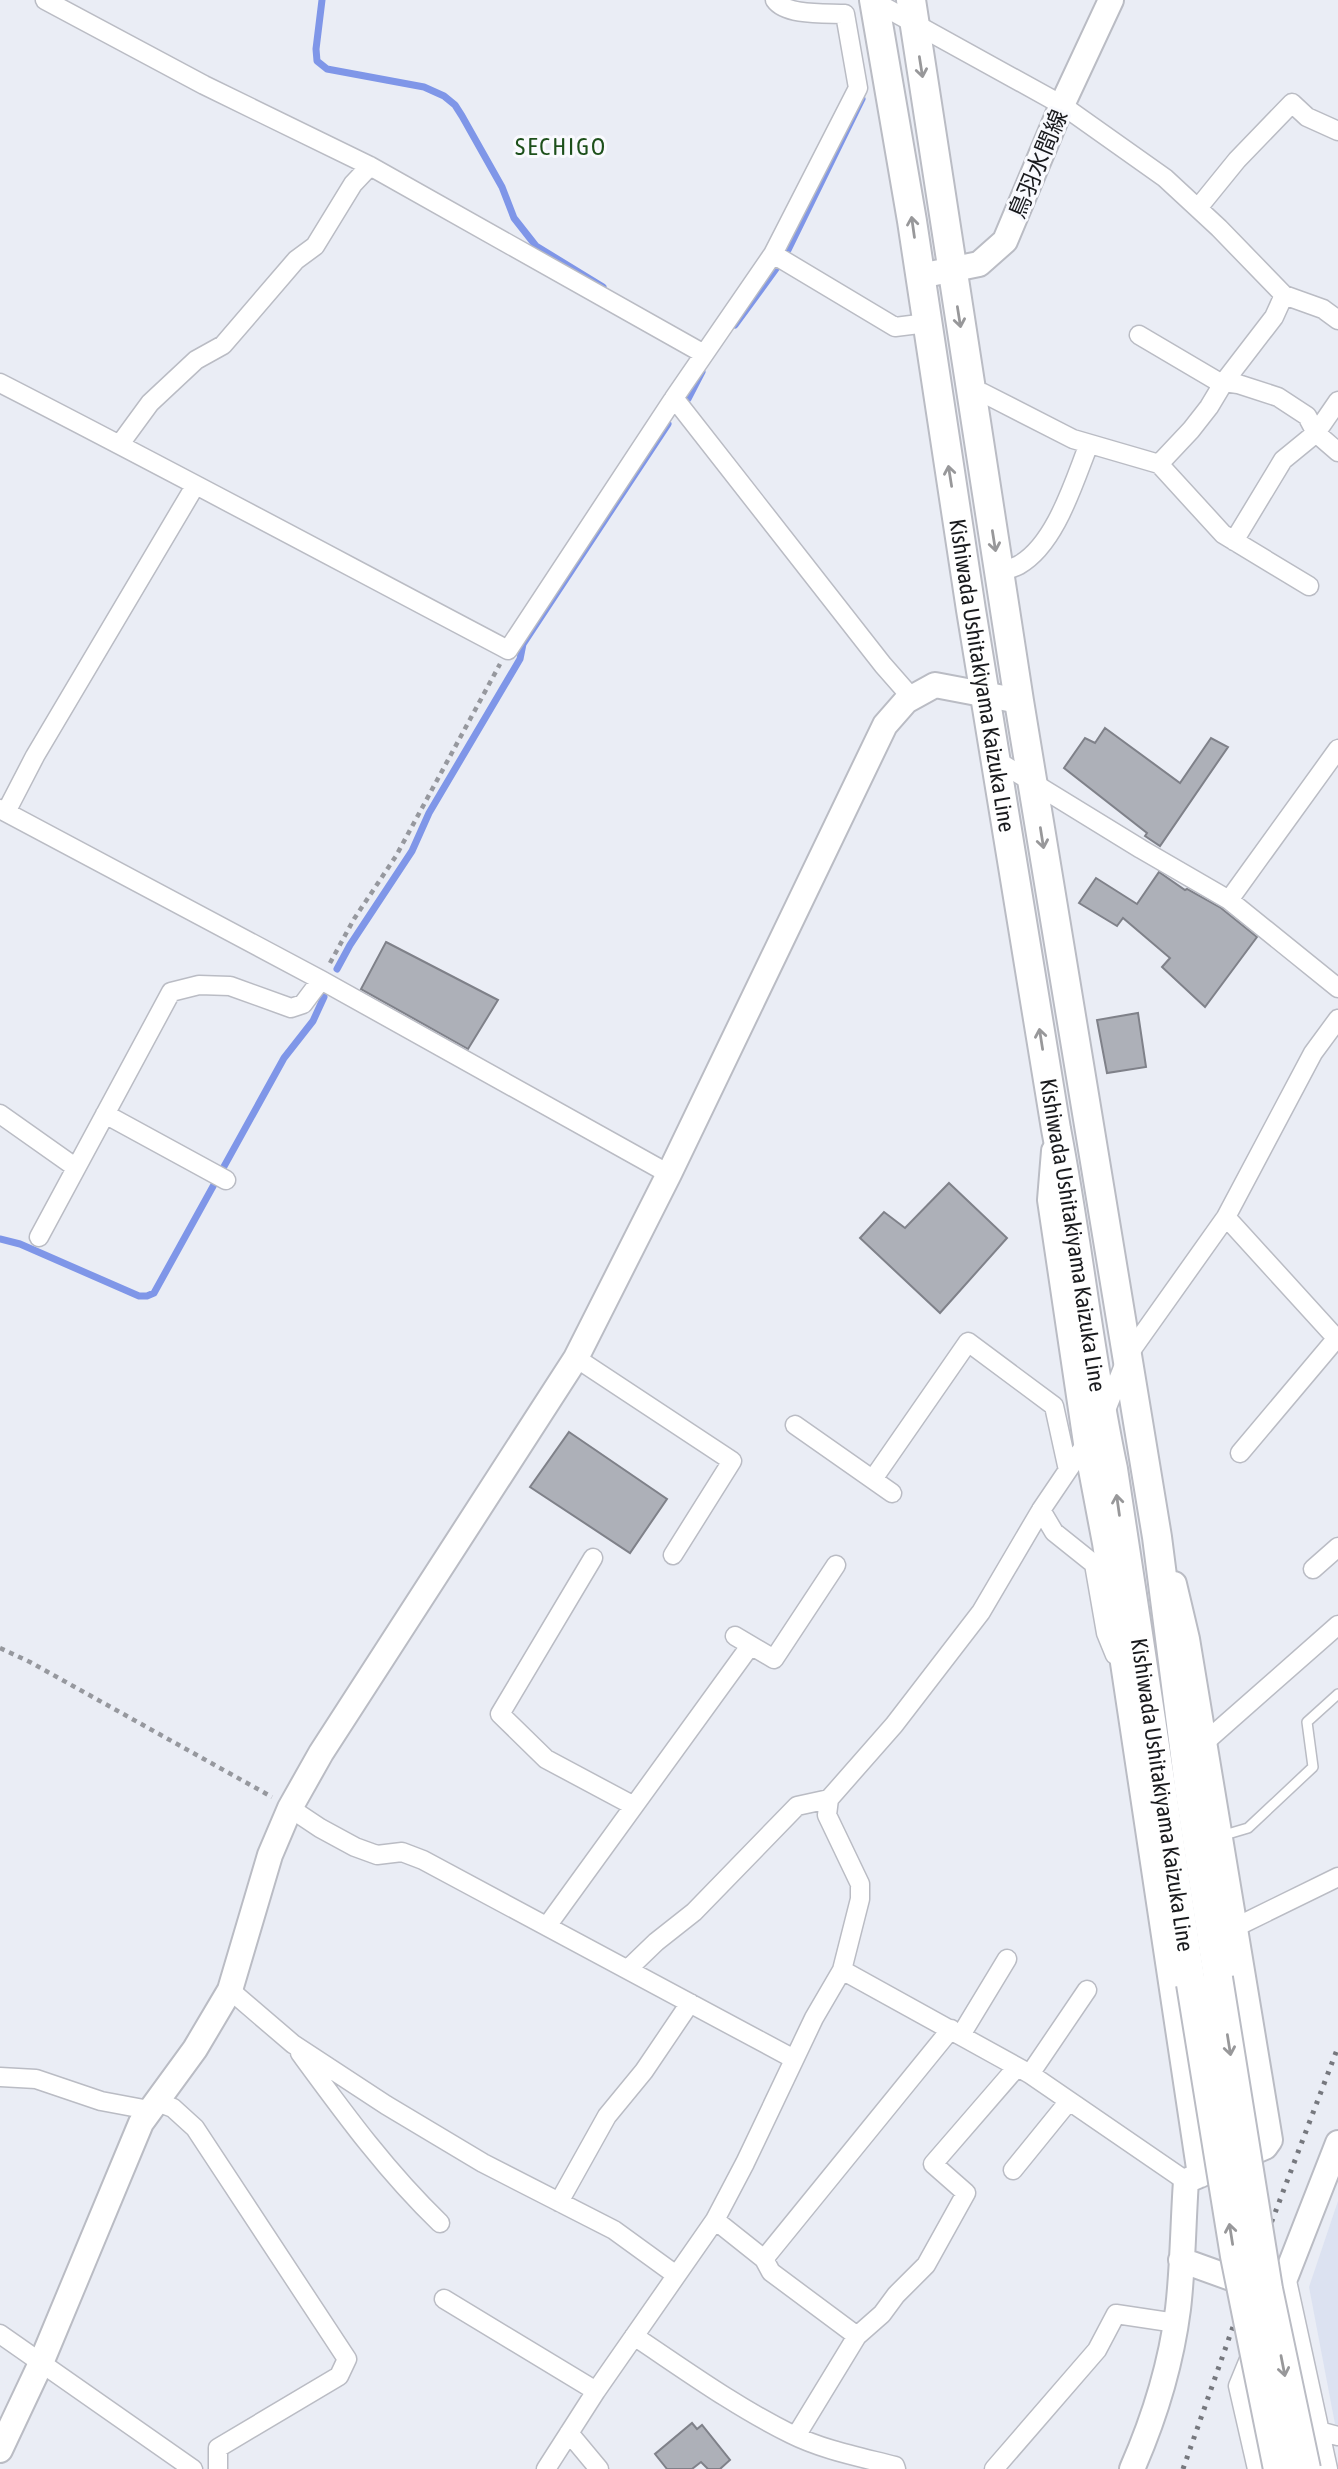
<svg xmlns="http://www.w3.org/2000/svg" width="1338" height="2469" font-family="'Asap Condensed','Noto Sans JP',sans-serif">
<rect width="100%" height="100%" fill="#eaedf5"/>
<!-- built -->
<path fill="#dce2f1" d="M1338 2201V2425L1335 2424 1309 2287Z"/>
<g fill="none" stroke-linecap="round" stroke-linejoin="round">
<!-- stream -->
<path stroke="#7f96e8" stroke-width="7" d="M322 0 316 49 317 61 327 69 424 87 444 96 455 105 462 116 502 187 514 218 536 246 603 287
M788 250 862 99
M735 325 778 266
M688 399 702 372
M337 969 350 945 412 851 429 813 520 659 523 644 668 424
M0 1239 20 1244 139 1296H147L154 1293 284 1058 313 1021 324 997"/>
</g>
<!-- building -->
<path fill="#adb0b8" stroke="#7f8189" stroke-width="2" d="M1105 728 1180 783 1211 738 1228 747 1160 846 1145 836 1147 833 1064 768 1085 738 1095 743Z
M1159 872 1185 890 1187 889 1221 908 1257 937 1205 1007 1162 967 1170 958 1123 918 1117 926 1079 903 1096 878 1137 904Z
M386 942 498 1000 468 1049 361 989Z
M1138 1013 1146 1067 1107 1073 1097 1020Z
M949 1183 1007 1238 940 1313 860 1238 884 1212 905 1228Z
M569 1432 667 1499 630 1553 530 1487Z
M692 2423 697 2429 702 2425 730 2460 720 2469H708L701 2462 692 2469H667L655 2454Z"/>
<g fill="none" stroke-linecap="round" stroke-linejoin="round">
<defs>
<path id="lane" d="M1221 1836 1248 1828 1313 1767 1307 1722 1338 1694"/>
<path id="street" d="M45 0 204 85 370 166 704 354
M872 0 1062 105 1165 178 1219 228 1284 295 1323 309 1338 320
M1198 208 1237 160 1292 103 1307 117 1338 131
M773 254 895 327 927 323
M1139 335 1217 381 1238 384 1278 397 1307 416 1316 433 1338 452
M0 383C170 470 339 561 508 650L674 398 773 254 858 88 845 14C826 13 786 16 775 0
M971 392 983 393 1073 439 1159 464 1223 534 1309 586
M674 398 883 665 912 698
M120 444 150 403 196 360 223 345 296 260 315 246 353 184 370 166
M1159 464 1191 430 1209 407 1224 382 1274 317 1284 295
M1234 541 1283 460 1316 433 1338 401
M999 573C1006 570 1013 568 1019 565 1056 544 1074 481 1089 444
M996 760 1141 849 1229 900 1338 988
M0 809 321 980 669 1174
M6 812 35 756 195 486
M1229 900 1338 749
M0 1114 75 1167
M105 1114 226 1180
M1226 1217 1338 1340
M39 1237 171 992 199 985 230 986 291 1008 303 1004 321 980
M576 1358 732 1461 673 1555
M1104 1415 1128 1355 1226 1217 1313 1053 1338 1019
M795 1425 892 1493
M1240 1453 1336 1339
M873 1479 968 1342 1054 1406 1068 1470
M1041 1510 1054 1532 1094 1564 1106 1633 1115 1655
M593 1558 500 1714 546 1759 634 1806
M1313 1569 1338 1547
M735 1636 774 1659 836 1565
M1204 1743 1338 1625
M290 1808 320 1828 355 1847 377 1855 402 1852 423 1860 794 2059
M547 1926 750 1646
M1234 1928 1338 1877
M628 1969 656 1942 694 1912 797 1806 829 1799
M842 1970 1030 2074 1186 2181
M230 1990 293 2044 386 2105 483 2163 614 2230 676 2275
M961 2035 1007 1959
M300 2053C344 2113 386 2171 440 2223
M1030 2074 1087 1990
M0 2077 36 2079 101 2101 149 2110
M155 2101 173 2108 195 2128 347 2359 339 2376 218 2448V2469
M1013 2170 1069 2101
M559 2202 607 2116 644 2071 690 2003
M715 2220 764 2259 951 2029
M764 2259 771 2272 857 2336 796 2436
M1286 2276 1328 2469
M444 2299 596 2391
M0 2334 193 2469
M634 2336C685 2370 736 2407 791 2434 823 2450 860 2457 895 2466L896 2469
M857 2336 882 2314 896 2295 926 2265 966 2193 933 2164 1017 2067
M1252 2352 1238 2386 1257 2469
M1319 2431 1338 2436
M569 2433 599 2469
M546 2469 596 2391 715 2220 745 2163 814 2018 842 1970 860 1899V1884L827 1815 829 1799 894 1725 981 1612 1041 1510 1089 1439
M994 2469 1097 2350 1116 2314 1176 2323"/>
<path id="secondary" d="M920 276 979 264 1005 241 1062 105 1111 0
M1054 1151 1050 1200 1086 1443 1105 1543 1200 2175
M1181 2260 1256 2287
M1286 2276 1338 2143
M0 2450 41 2363 141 2123 195 2049 230 1990 270 1855 290 1808 321 1753 576 1358 669 1174 885 725 906 701 935 685 1019 701
M1132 2469C1154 2419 1171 2364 1178 2309 1183 2267 1183 2223 1186 2181L1265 2147 1270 2140 1187 1639 1174 1584"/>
<g id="primary">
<path id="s1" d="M874 0 912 221 971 610 1056 1129C1078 1242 1089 1357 1113 1469L1191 1984"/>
<path d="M911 0 1019 701 1157 1537 1189 1786 1218 1978"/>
</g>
</defs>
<!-- lane casing -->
<use href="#lane" stroke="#babcc4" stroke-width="12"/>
<!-- street casing -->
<use href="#street" stroke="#babcc4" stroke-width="21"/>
<!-- secondary casing -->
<use href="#secondary" stroke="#babcc4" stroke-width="28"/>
<!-- primary casing -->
<use href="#primary" stroke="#babcc4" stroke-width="32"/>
<!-- path -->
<path stroke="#96989e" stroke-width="4.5" stroke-dasharray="5 5" stroke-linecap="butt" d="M330 963 354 919 396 856 500 664
M0 1648 30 1662 272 1797"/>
<!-- lane -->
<use href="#lane" stroke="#fff" stroke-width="9"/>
<!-- street -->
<use href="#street" stroke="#fff" stroke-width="18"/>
<!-- secondary -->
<use href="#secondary" stroke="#fff" stroke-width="24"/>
<!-- primary -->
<use href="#primary" stroke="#fff" stroke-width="28"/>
<!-- rail -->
<path stroke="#76787e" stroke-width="5" stroke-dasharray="3.5 7" stroke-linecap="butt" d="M1183 2469 1248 2284 1338 2047"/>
<defs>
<path id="primary-bridge" d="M1218 1978 1268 2289 1306 2469
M1191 1984 1235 2256 1278 2469"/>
</defs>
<!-- primary-bridge casing -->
<use href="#primary-bridge" stroke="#babcc4" stroke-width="32" stroke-linecap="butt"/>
<!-- primary-bridge -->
<use href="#primary-bridge" stroke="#fff" stroke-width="28"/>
</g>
<!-- one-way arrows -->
<defs><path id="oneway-shaft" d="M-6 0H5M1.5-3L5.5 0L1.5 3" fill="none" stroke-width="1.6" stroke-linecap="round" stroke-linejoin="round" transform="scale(1.75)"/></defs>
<g stroke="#98989a">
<use href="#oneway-shaft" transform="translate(921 67) rotate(81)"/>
<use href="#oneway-shaft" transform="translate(913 227) rotate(-98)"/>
<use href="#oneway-shaft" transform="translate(959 317) rotate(81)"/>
<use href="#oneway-shaft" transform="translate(950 476) rotate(-99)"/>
<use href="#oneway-shaft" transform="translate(994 541) rotate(81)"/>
<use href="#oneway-shaft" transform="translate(1042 838) rotate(81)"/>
<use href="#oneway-shaft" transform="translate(1041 1039) rotate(-99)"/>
<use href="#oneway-shaft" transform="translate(1118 1505) rotate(-98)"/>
<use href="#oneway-shaft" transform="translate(1229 2045) rotate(81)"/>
<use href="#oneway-shaft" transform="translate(1231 2234) rotate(-99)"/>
<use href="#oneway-shaft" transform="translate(1283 2366) rotate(79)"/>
</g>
<g text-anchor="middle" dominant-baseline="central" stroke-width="6" stroke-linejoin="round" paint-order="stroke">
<!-- street labels -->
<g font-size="23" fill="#1a1b1e" stroke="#f9fafe">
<text transform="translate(1038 164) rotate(-67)">鳥羽水間線</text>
<text stroke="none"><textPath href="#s1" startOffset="684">Kishiwada Ushitakiyama Kaizuka Line</textPath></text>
<text stroke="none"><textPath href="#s1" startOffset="1251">Kishiwada Ushitakiyama Kaizuka Line</textPath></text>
<text stroke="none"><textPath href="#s1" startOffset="1818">Kishiwada Ushitakiyama Kaizuka Line</textPath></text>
</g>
<!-- neighbourhood labels -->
<g font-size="24" letter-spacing="2" fill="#1d501b" stroke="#f9fafe">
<text x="561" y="146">SECHIGO</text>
</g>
</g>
</svg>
